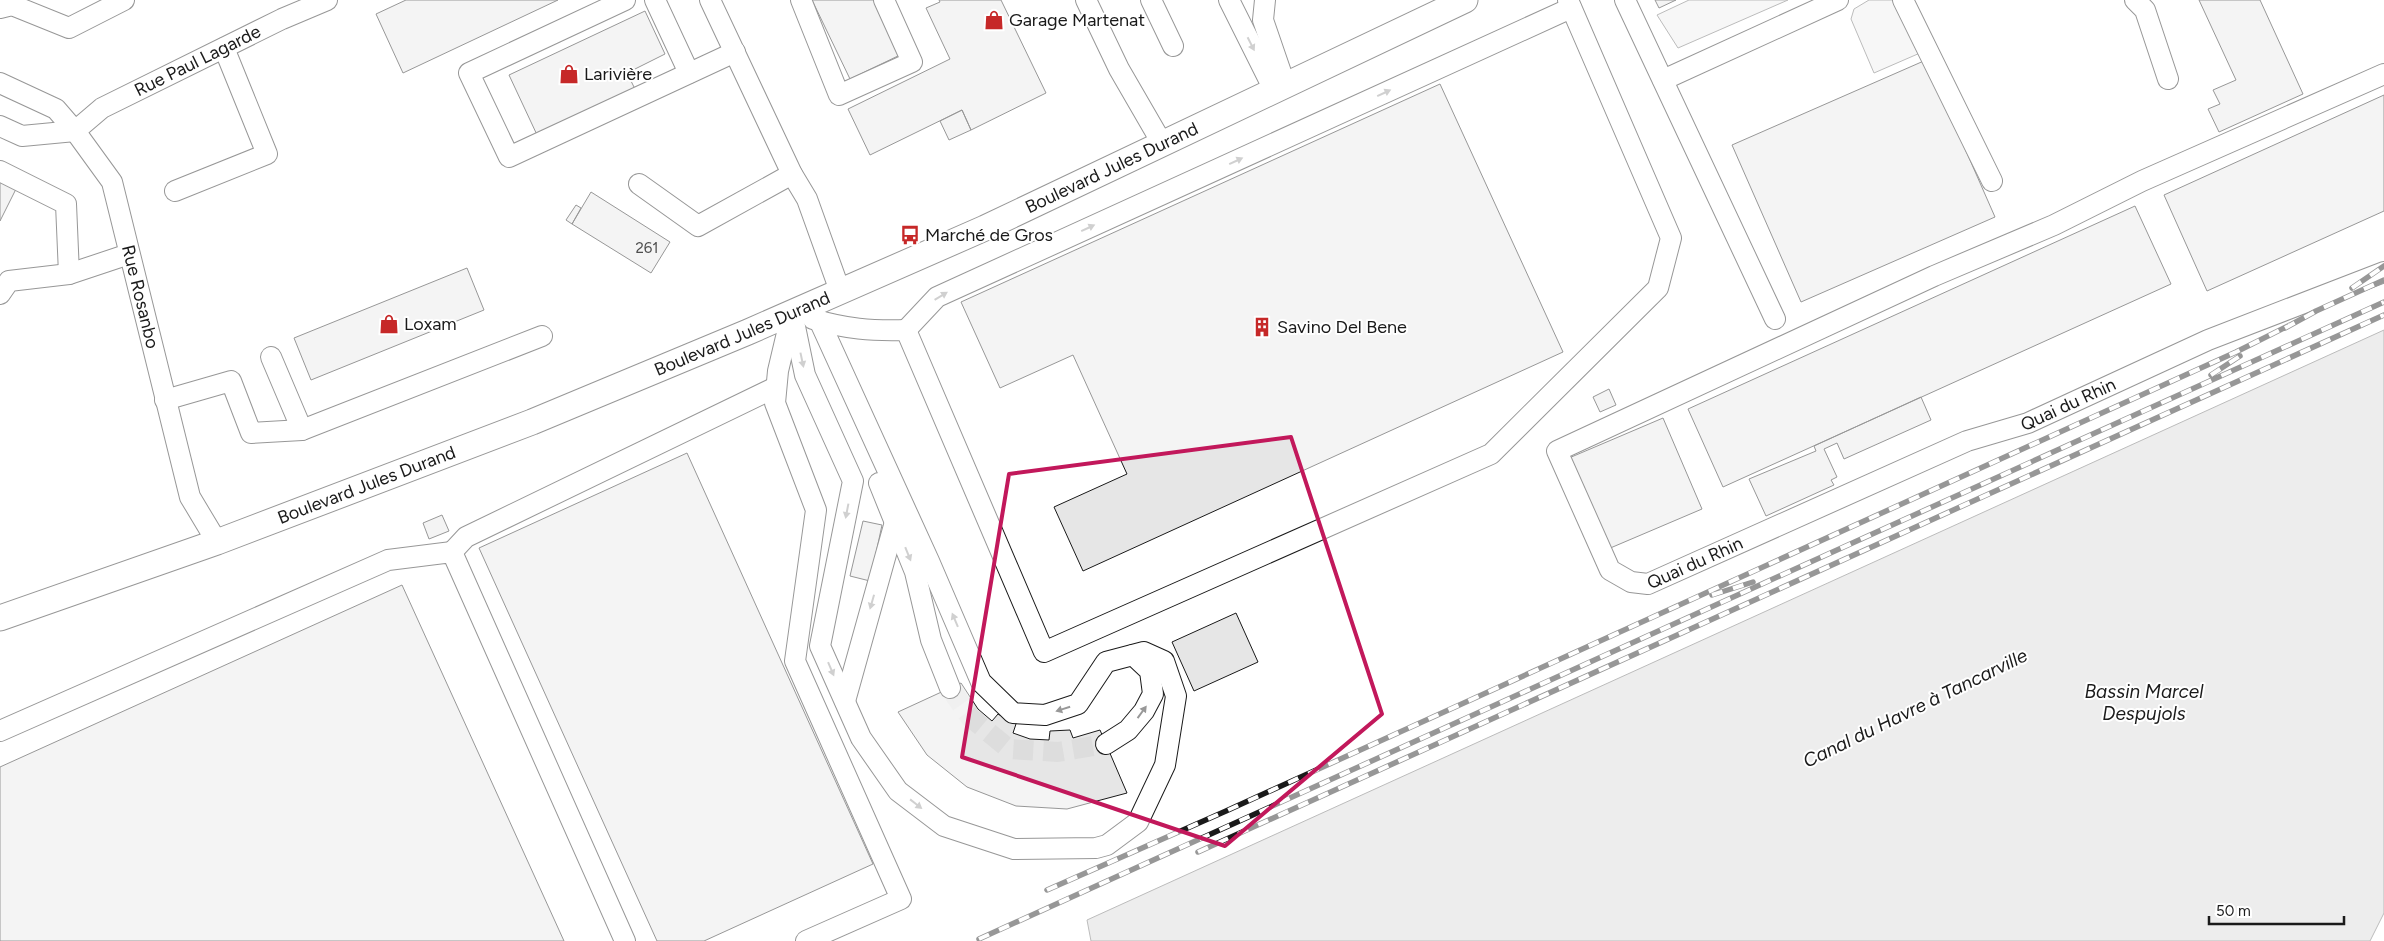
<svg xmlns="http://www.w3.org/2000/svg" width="2384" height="941" font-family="Figtree,sans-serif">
<rect width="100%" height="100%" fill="#fff"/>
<!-- pitch -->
<path fill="#ededed" stroke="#6a6a6a" d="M1689 0H1788L1678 48 1657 15Z
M1869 0H1895L1920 53 1874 73 1851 19 1854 9Z"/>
<!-- water -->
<path fill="#d7d7d7" stroke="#6a6a6a" d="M2384 330V913L2370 941H1091L1087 920Z"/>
<!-- building -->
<path fill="#e6e6e6" stroke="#1a1a1a" d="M406 0H558L403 73 376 14Z
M812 0H874L900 55 850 79Z
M939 0H1001L1046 93 971 130 962 110 870 155 848 109 950 59 926 8 940 2Z
M1655 0H1676L1659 8Z
M2199 0H2260L2303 94 2219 132 2208 109 2220 104 2213 90 2236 80Z
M645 11 665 54 627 73 636 91 538 137 509 75Z
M1926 60 1995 217 1801 302 1732 145Z
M1440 84 1563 352 1083 571 1054 507 1127 474 1073 355 1000 388 961 302Z
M2384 95V211L2207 291 2164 195Z
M962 110 971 130 949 140 940 121Z
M0 181 16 189 0 221Z
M591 192 670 242 651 273 572 224Z
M576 205 581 208 572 224 566 220Z
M2135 206 2171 284 1723 487 1688 409Z
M467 268 484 310 311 380 294 338Z
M1609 389 1616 405 1600 412 1593 397Z
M1921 397 1931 420 1844 459 1837 443 1824 449 1837 477 1831 480 1834 485 1766 516 1749 479 1816 451 1814 446Z
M1663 418 1702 509 1608 549 1569 458Z
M687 453 873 864 704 941H657L479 548Z
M442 515 449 531 429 539 423 523Z
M863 521 882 525 870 581 850 576Z
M402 585 564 941H0V767Z
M1236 613 1258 662 1194 691 1172 642Z
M961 683 978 709 992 721 998 714 1016 724 1013 733 1030 739 1049 740 1050 731 1070 730 1073 738 1100 730 1127 793 1067 809 1016 806 967 787 927 755 898 712Z"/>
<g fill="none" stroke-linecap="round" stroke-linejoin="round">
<!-- minor-tunnel -->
<path stroke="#ddd" stroke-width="20" stroke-dasharray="20 10" stroke-linecap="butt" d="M950 688 970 717 1009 749 1058 752 1106 744"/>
<defs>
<g id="minor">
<path d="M625 0 469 73 509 157 735 52"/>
<path d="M655 0 689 73"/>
<path d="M710 0 792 174 807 199 840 291"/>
<path d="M801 0 839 95 912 62 884 0"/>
<path d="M1086 0 1119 69 1163 145"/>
<path d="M1151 0 1173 46"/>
<path d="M1229 0 1275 92"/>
<path d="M1265 0 1263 20 1286 87"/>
<path d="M1625 0 1775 319"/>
<path d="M1903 0 1992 181"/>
<path d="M2135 0 2145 10 2168 79"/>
<path d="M0 8 12 5 69 28 124 0"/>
<path id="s1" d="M2384 74 2142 181 2054 225 1934 276 1557 451 1610 570 1631 582 1648 584 1967 441 2028 423 2208 340 2384 272"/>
<path d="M1663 80 1838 0"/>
<path id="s2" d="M0 83 56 109 75 131 112 182 190 497 217 542"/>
<path d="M0 126 22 136 75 131"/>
<path id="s3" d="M75 131 102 108 282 19 327 0"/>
<path d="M0 171 66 204 69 274"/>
<path d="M639 184 698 226 792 174"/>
<path d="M175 191 267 154 224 48"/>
<path d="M0 294 9 281 69 274 129 254"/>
<path d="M792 312 805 375 853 481 820 646 861 738 898 791 944 826 1014 849 1096 848 1107 845 1138 822 1165 765 1176 696 1164 661 1144 652 1106 662 1078 704 1045 715 1013 713 981 682 929 561 819 320"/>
<path d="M791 316 778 371 775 403 816 510 795 661 901 899 806 941"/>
<path d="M813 319C846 329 871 331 906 330L1044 652 1491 454 1658 288 1671 238 1568 0"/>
<path d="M906 330 937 297 1571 8"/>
<path d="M271 357 302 430"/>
<path d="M165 400 231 381 251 433 302 430 542 336"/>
<path d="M879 483 915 572 931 640 950 688"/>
<path d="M452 552 466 537 776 387"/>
<path d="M845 701 895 522"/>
<path d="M0 731 388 560 452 552 625 941"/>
<path d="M1106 744 1128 730 1144 711 1153 694 1150 671 1133 655"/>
</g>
<g id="major">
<path id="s4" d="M0 618 217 542 532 422 748 332 985 228 1465 0"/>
</g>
</defs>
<!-- minor casing -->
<use href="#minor" stroke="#1a1a1a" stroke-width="22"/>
<!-- major casing -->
<use href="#major" stroke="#1a1a1a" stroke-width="27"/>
<!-- minor -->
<use href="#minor" stroke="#fff" stroke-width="20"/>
<!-- major -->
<use href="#major" stroke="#fff" stroke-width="25"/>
<defs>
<path id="rail" d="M2352 288 2384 266
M2285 328 2316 311 2384 280
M2211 375 2240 356
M1712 595 1753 582
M1198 852 2384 315
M1047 890 1226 811 2236 352 2290 325
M979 939 2384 302"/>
</defs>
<!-- rail casing -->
<use href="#rail" stroke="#1a1a1a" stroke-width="5.5"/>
<!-- rail -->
<use href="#rail" stroke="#fff" stroke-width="4" stroke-dasharray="11" stroke-linecap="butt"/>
</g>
<!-- one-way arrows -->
<defs><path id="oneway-solid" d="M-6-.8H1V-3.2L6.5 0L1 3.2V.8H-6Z" transform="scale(1.25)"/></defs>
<g fill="#989898">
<use href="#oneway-solid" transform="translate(1251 44) rotate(63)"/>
<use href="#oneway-solid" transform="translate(1384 93) rotate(-25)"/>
<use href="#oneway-solid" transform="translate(1236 161) rotate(-25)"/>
<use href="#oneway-solid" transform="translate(1088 228) rotate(-25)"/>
<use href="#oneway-solid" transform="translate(941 296) rotate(-31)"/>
<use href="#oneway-solid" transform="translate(802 360) rotate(78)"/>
<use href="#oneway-solid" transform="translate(847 511) rotate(101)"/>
<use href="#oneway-solid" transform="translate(908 554) rotate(68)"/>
<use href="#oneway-solid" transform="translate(872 602) rotate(106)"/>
<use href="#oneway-solid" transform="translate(955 620) rotate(-113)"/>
<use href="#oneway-solid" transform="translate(831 669) rotate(67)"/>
<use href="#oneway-solid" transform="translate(1063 709) rotate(162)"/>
<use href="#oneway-solid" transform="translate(1142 712) rotate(-54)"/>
<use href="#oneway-solid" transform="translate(916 804) rotate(38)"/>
</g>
<!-- marked area -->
<path d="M0 0H2384V941H0ZM1291 437 1382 714 1225 846 962 757 1009 474Z" fill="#fff" fill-opacity=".55" fill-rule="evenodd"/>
<path fill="none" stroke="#c2185b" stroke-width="4" stroke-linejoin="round" d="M1291 437 1382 714 1225 846 962 757 1009 474Z"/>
<!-- icons -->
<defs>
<symbol id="shop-bare" viewBox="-9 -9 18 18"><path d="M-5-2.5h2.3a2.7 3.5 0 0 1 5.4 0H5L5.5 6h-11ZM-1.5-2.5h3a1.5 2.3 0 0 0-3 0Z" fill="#c62828" stroke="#fff" stroke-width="2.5" paint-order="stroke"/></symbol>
<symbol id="bus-bare" viewBox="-9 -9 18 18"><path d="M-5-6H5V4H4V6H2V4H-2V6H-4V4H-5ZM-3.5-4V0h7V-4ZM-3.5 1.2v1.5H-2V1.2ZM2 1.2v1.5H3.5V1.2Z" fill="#c62828" stroke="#fff" stroke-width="2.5" paint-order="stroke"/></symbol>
<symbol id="building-bare" viewBox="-9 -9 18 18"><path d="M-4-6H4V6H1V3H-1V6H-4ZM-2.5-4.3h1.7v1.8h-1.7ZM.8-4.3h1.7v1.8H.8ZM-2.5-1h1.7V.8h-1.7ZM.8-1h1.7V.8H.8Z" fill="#c62828" stroke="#fff" stroke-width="2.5" paint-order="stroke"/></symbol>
</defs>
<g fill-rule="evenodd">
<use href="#shop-bare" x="980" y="6" width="28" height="28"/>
<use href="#shop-bare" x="555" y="60" width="28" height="28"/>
<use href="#bus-bare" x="896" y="221" width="28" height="28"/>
<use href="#shop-bare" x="375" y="310" width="28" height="28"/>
<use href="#building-bare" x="1248" y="313" width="28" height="28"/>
</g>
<g text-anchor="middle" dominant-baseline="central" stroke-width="4" stroke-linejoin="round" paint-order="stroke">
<!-- number labels -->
<g font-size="15" fill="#4d4d4d">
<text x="647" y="248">261</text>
</g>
<!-- poi labels -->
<g font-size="18" fill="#1a1a1a" stroke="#fff" text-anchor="start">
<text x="1009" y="20">Garage Martenat</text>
<text x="584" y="74">Larivière</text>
<text x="925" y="235">Marché de Gros</text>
<text x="404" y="324">Loxam</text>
<text x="1277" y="327">Savino Del Bene</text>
</g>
<!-- street labels -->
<g font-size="18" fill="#1a1a1a" stroke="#fff">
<text stroke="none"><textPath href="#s3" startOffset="142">Rue Paul Lagarde</textPath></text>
<text stroke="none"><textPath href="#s4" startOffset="1200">Boulevard Jules Durand</textPath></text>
<text stroke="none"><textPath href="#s2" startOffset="272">Rue Rosanbo</textPath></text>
<text stroke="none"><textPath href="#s4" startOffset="795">Boulevard Jules Durand</textPath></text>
<text stroke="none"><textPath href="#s1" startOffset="1538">Quai du Rhin</textPath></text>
<text stroke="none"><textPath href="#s4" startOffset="390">Boulevard Jules Durand</textPath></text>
<text stroke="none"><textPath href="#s1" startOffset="1132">Quai du Rhin</textPath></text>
</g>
<!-- water labels -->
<g font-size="19" font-style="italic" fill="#1a1a1a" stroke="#fff">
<text x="2144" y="691">Bassin Marcel<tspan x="2144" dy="22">Despujols</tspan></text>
<text transform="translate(1915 708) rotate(-26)">Canal du Havre à Tancarville</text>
</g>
</g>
<!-- scale -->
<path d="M2209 916v8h135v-8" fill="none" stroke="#1a1a1a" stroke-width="2.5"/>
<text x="2216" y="916" font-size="15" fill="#1a1a1a" stroke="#ffffff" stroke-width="4" paint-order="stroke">50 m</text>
</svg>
